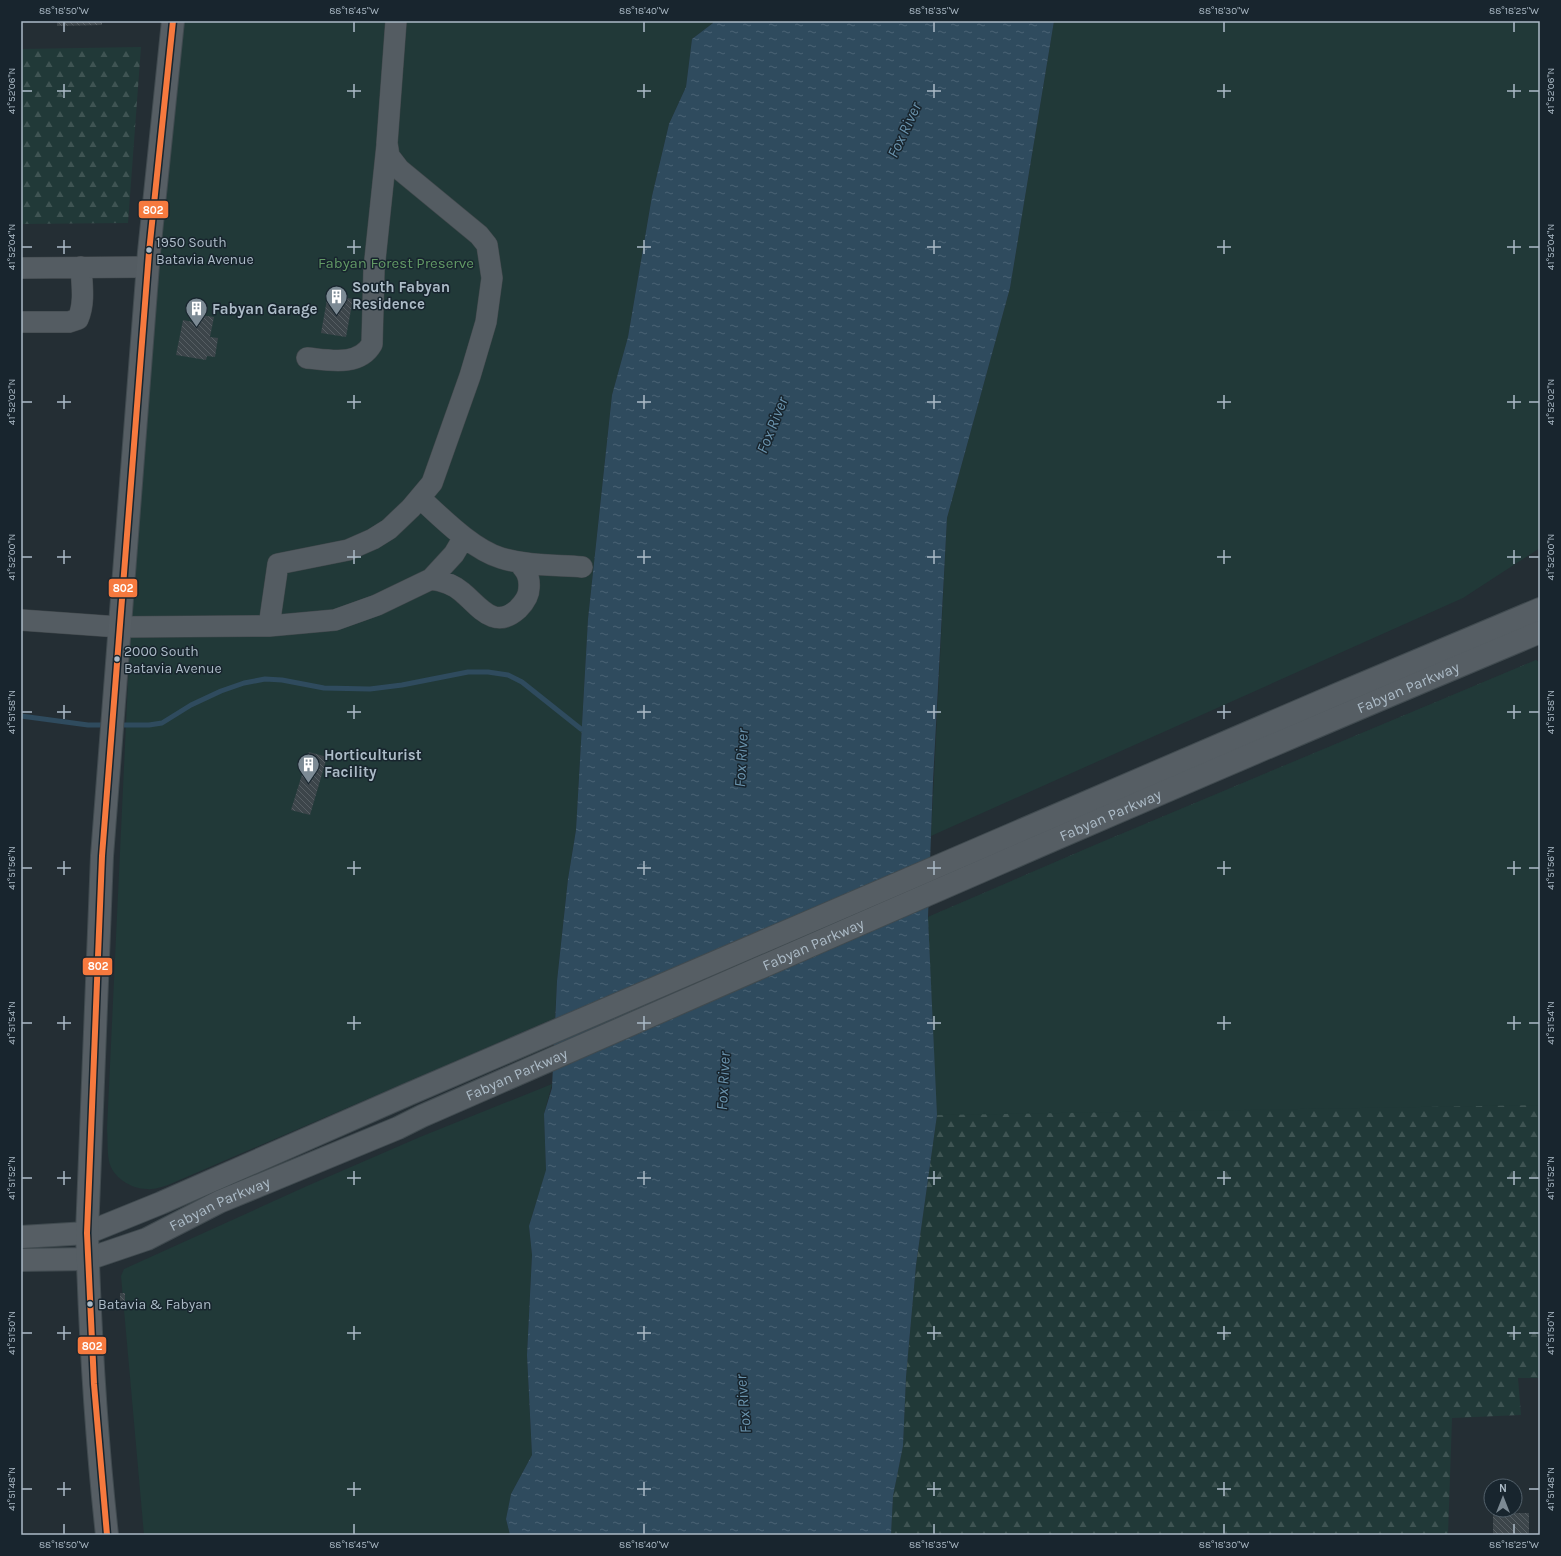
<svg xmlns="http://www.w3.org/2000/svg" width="1561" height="1556" font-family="Karla,sans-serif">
<defs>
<pattern id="forest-firs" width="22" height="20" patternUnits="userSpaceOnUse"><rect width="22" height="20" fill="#213938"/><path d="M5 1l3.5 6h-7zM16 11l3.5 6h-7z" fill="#3f5453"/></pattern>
<pattern id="water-ripples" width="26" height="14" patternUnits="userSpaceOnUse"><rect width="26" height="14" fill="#2f4b5e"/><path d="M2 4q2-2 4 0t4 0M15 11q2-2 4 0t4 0" fill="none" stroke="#4a6374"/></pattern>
<pattern id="building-back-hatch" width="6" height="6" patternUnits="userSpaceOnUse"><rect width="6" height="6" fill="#3c454a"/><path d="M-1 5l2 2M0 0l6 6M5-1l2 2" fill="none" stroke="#565e63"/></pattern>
</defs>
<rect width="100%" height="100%" fill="#242e34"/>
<!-- forest -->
<path fill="url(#forest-firs)" d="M141 47 128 223 21 224V49Z
M1536 660 1540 663V1378H1518L1521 1415 1452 1418 1448 1535H891L893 1496 903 1446 906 1377 916 1265 937 1115 928 917 1095 845Z"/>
<!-- park -->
<path fill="#213938" d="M184 21H713V23L692 39 686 87 669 124 652 196 628 337 612 395 588 619 576 830 568 879 557 981 555 1018 168 1185C161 1187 154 1190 147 1189 131 1189 112 1177 109 1161 107 1151 108 1140 107 1129L131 617 157 236Z
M1054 21H1540V548L1463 598 931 836 947 518 1010 288Z
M1536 660 1540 663V1105L937 1115 928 917 1095 845Z
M552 1084 544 1114 546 1171 529 1226 532 1255 527 1355 532 1455 511 1494 506 1519 510 1535H144L121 1276 124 1269 307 1186 420 1137Z"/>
<!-- water -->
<path fill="url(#water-ripples)" d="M713 21H1054L1010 288 947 518 933 781 928 917 937 1115 916 1265 906 1377 903 1446 893 1496 891 1535H510L506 1519 511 1494 532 1455 527 1355 532 1255 529 1226 546 1170 544 1114 552 1088 557 981 568 879 576 830 588 619 612 395 628 337 652 196 669 124 686 87 692 39 713 23Z"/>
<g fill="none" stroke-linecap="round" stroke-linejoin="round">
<!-- stream -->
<path stroke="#2f4b5e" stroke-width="5" d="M21 716 88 725H107
M117 725H149L162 723 191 705 221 691 244 683 265 679 282 680 324 688 370 689 402 685 468 672H488L508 675 522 682 581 729"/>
</g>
<!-- building -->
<path fill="url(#building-back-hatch)" d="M57 21H102V25L57 26Z
M328 294 353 299 346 337 321 333Z
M194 314 214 317 210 337 218 338 215 357 207 356 206 360 176 355 183 320 193 322Z
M309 752 327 757 310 815 291 810Z
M120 1293H125V1301H120Z
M1493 1513H1529V1535H1493Z"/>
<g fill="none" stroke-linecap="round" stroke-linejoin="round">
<defs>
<path id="minor" d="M21 268 148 267
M21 322H69L78 319C85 303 82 285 81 267
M307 358C329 360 359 367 372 344L374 269 387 145
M420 498C442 518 472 549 501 558 527 566 556 565 582 567
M431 579C443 581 453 584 462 592 479 606 494 631 518 609 523 604 529 597 529 588 530 576 526 570 518 562
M21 620 119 627 269 626 335 620 377 605 431 579 454 554 464 537
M269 626 278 564 348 550 373 539 389 529 411 508 432 483 470 376 486 322 492 278 487 245 479 235 399 169 389 156 387 143 396 21"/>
<g id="major">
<path d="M21 1237 87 1233 161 1203 409 1094 1338 694 1540 609"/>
<path id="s1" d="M21 1260 88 1259 147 1239 219 1202 398 1128 422 1116C794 953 1165 789 1540 632"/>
<path d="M107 1535C96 1435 90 1334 87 1233L102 856 149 252 173 21"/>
</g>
</defs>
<!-- minor casing -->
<use href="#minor" stroke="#41484c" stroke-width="22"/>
<!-- major casing -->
<use href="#major" stroke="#414b50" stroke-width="24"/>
<!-- minor -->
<use href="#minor" stroke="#545c62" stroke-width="21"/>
<!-- major -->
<use href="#major" stroke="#565e64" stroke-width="22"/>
<defs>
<path id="bus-1" d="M107 1535 94 1384 87 1233 102 856 149 252 173 21"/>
</defs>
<!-- bus-1 casing -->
<use href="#bus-1" stroke="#18252e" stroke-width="9"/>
<!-- bus-1 -->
<use href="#bus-1" stroke="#f6793e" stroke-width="6"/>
</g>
<!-- ticks -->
<path fill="none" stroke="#acbbc7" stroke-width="1.5" d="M64 22V32M354 22V32M644 22V32M934 22V32M1224 22V32M1514 22V32M64 84V98M354 84V98M644 84V98M934 84V98M1224 84V98M1514 84V98M22 91H32M57 91H71M347 91H361M637 91H651M927 91H941M1217 91H1231M1507 91H1521M1529 91H1539M64 240V254M354 240V254M644 240V254M934 240V254M1224 240V254M1514 240V254M22 247H32M57 247H71M347 247H361M637 247H651M927 247H941M1217 247H1231M1507 247H1521M1529 247H1539M64 395V409M354 395V409M644 395V409M934 395V409M1224 395V409M1514 395V409M22 402H32M57 402H71M347 402H361M637 402H651M927 402H941M1217 402H1231M1507 402H1521M1529 402H1539M64 550V564M354 550V564M644 550V564M934 550V564M1224 550V564M1514 550V564M22 557H32M57 557H71M347 557H361M637 557H651M927 557H941M1217 557H1231M1507 557H1521M1529 557H1539M64 705V719M354 705V719M644 705V719M934 705V719M1224 705V719M1514 705V719M22 712H32M57 712H71M347 712H361M637 712H651M927 712H941M1217 712H1231M1507 712H1521M1529 712H1539M64 861V875M354 861V875M644 861V875M934 861V875M1224 861V875M1514 861V875M22 868H32M57 868H71M347 868H361M637 868H651M927 868H941M1217 868H1231M1507 868H1521M1529 868H1539M64 1016V1030M354 1016V1030M644 1016V1030M934 1016V1030M1224 1016V1030M1514 1016V1030M22 1023H32M57 1023H71M347 1023H361M637 1023H651M927 1023H941M1217 1023H1231M1507 1023H1521M1529 1023H1539M64 1171V1185M354 1171V1185M644 1171V1185M934 1171V1185M1224 1171V1185M1514 1171V1185M22 1178H32M57 1178H71M347 1178H361M637 1178H651M927 1178H941M1217 1178H1231M1507 1178H1521M1529 1178H1539M64 1326V1340M354 1326V1340M644 1326V1340M934 1326V1340M1224 1326V1340M1514 1326V1340M22 1333H32M57 1333H71M347 1333H361M637 1333H651M927 1333H941M1217 1333H1231M1507 1333H1521M1529 1333H1539M64 1482V1496M354 1482V1496M644 1482V1496M934 1482V1496M1224 1482V1496M22 1489H32M57 1489H71M347 1489H361M637 1489H651M927 1489H941M1217 1489H1231M1529 1489H1539M64 1524V1534M354 1524V1534M644 1524V1534M934 1524V1534M1224 1524V1534M1514 1524V1534"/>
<!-- icons -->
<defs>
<symbol id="building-pin" viewBox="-11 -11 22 30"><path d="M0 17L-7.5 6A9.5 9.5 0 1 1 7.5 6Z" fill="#7c8a94" stroke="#18252e"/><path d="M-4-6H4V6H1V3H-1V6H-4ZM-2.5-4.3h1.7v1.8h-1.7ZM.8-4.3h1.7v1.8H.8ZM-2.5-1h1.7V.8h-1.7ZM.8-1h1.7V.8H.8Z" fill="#fff"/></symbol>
</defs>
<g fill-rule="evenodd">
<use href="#building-pin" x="324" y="284" width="25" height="34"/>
<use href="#building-pin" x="184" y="296" width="25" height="34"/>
<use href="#building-pin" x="296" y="752" width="25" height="34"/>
</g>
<!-- markers -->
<g fill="#acbbc7" stroke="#18252e" stroke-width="1.5">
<circle cx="149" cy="250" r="3.5"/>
<circle cx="117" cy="659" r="3.5"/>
<circle cx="90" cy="1304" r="3.5"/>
</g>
<g text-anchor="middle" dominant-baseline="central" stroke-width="3" stroke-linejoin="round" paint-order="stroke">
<!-- bus labels -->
<g font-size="14" fill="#acbbc7" stroke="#18252e" text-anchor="start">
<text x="156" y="242">1950 South<tspan x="156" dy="17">Batavia Avenue</tspan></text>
<text x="124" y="651">2000 South<tspan x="124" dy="17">Batavia Avenue</tspan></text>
<text x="98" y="1304">Batavia &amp; Fabyan</text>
</g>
<!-- park labels -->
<g font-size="15" fill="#629965" stroke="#18252e">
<text x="396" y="263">Fabyan Forest Preserve</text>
</g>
<!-- poi labels -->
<g font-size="15" font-weight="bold" fill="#acbbc7" stroke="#18252e" text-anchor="start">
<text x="352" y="287">South Fabyan<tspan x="352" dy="17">Residence</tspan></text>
<text x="212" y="309">Fabyan Garage</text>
<text x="324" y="755">Horticulturist<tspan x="324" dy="17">Facility</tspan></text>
</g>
<!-- street labels -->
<g font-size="15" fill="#acbbc7" stroke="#18252e">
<text stroke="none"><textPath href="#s1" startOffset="1506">Fabyan Parkway</textPath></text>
<text stroke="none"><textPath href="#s1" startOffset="1182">Fabyan Parkway</textPath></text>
<text stroke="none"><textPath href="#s1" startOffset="858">Fabyan Parkway</textPath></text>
<text stroke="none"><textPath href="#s1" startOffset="534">Fabyan Parkway</textPath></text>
<text stroke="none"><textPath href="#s1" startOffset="210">Fabyan Parkway</textPath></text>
</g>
<!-- water labels -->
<g font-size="16" font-style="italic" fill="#6a93ad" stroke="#18252e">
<text transform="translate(904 130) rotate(-65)">Fox River</text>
<text transform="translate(772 425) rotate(-68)">Fox River</text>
<text transform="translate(741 758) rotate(-87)">Fox River</text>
<text transform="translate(723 1081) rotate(-87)">Fox River</text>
<text transform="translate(743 1404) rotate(-95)">Fox River</text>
</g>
</g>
<g stroke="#18252e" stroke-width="1.5">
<rect x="138" y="200" width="31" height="19" rx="4" fill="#f6793e"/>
<rect x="108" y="578" width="30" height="20" rx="4" fill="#f6793e"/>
<rect x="82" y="957" width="31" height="19" rx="4" fill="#f6793e"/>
<rect x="77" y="1336" width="30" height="19" rx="4" fill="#f6793e"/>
</g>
<g font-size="11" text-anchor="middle" font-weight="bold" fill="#fff">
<text x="153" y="214">802</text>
<text x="123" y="592">802</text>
<text x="98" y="970">802</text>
<text x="92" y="1350">802</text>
</g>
<!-- border -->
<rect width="1561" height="1556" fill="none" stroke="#18252e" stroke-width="44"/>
<!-- north arrow -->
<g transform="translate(1503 1498)"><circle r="19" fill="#18252e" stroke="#53616b"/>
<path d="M0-3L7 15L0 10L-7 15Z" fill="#7c8a94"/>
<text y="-6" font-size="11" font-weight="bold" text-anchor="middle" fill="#acbbc7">N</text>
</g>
<rect x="22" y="22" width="1517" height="1512" fill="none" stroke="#acbbc7" stroke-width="1.5"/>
<g font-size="10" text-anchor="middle" fill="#acbbc7">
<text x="64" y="14">88°18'50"W</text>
<text x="354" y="14">88°18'45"W</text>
<text x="644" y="14">88°18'40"W</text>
<text x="934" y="14">88°18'35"W</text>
<text x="1224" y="14">88°18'30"W</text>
<text x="1514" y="14">88°18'25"W</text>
<text transform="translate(11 91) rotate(-90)" y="4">41°52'06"N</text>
<text transform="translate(1550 91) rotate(-90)" y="4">41°52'06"N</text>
<text transform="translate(11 247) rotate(-90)" y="4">41°52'04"N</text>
<text transform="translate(1550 247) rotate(-90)" y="4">41°52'04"N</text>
<text transform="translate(11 402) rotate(-90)" y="4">41°52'02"N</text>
<text transform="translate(1550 402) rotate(-90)" y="4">41°52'02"N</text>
<text transform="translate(11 557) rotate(-90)" y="4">41°52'00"N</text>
<text transform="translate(1550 557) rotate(-90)" y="4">41°52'00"N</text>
<text transform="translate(11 712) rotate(-90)" y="4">41°51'58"N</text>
<text transform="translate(1550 712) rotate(-90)" y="4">41°51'58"N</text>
<text transform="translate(11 868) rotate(-90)" y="4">41°51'56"N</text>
<text transform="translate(1550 868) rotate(-90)" y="4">41°51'56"N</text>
<text transform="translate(11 1023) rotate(-90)" y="4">41°51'54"N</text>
<text transform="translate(1550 1023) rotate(-90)" y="4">41°51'54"N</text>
<text transform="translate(11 1178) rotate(-90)" y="4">41°51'52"N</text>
<text transform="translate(1550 1178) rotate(-90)" y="4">41°51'52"N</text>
<text transform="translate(11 1333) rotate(-90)" y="4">41°51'50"N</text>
<text transform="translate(1550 1333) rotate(-90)" y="4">41°51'50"N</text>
<text transform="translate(11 1489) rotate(-90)" y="4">41°51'48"N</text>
<text transform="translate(1550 1489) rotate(-90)" y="4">41°51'48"N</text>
<text x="64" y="1548">88°18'50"W</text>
<text x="354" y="1548">88°18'45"W</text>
<text x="644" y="1548">88°18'40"W</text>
<text x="934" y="1548">88°18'35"W</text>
<text x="1224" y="1548">88°18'30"W</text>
<text x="1514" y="1548">88°18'25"W</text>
</g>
</svg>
